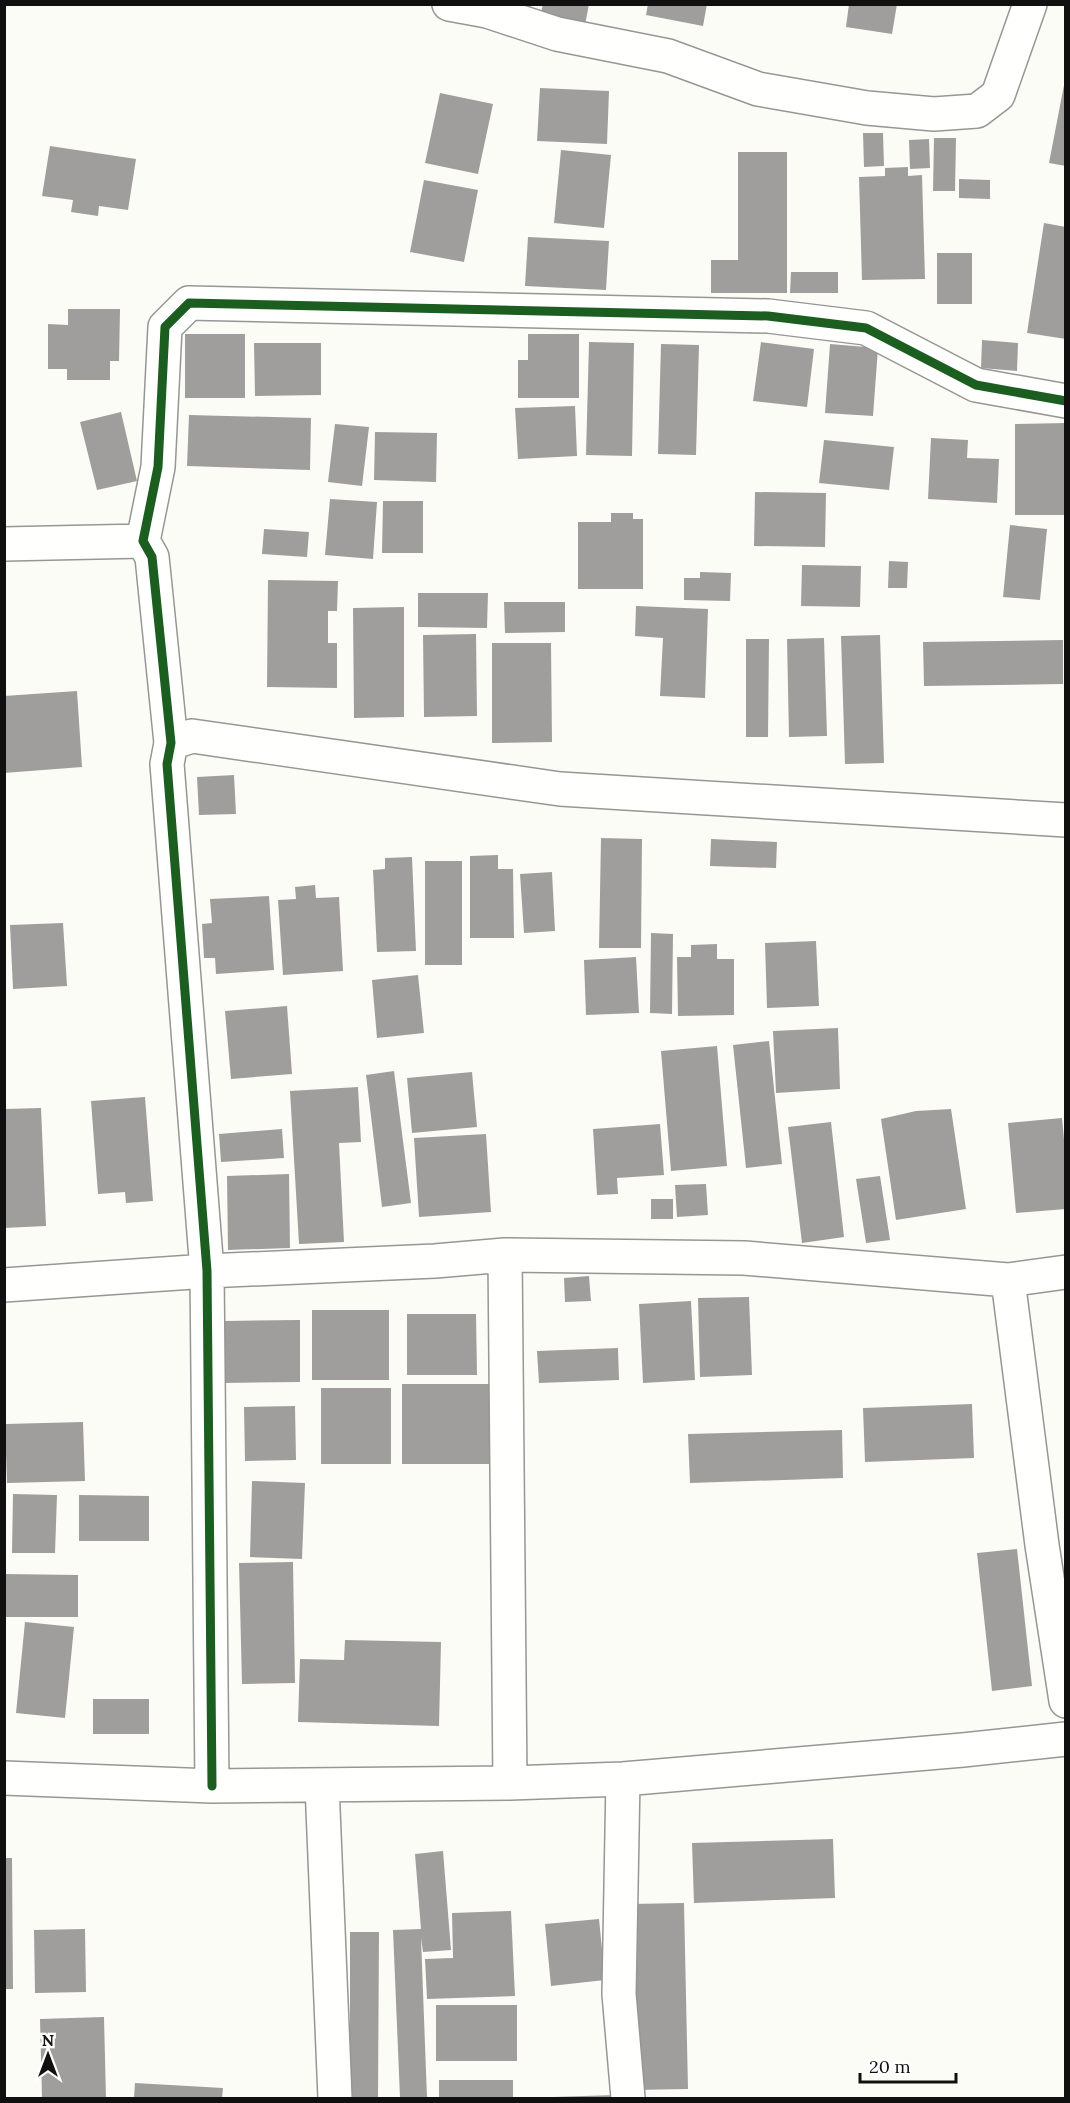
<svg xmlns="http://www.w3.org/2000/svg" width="1070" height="2103" font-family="Lora,serif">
<rect width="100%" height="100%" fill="#fcfcf7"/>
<!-- building -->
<path fill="#a09e9c" d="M543 4H589L585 25 540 16Z
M648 4H707L703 26 646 15Z
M849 4H897L892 34 846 27Z
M1064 85H1066V166L1049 163Z
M540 88 609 91 607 144 537 141Z
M440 93 493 104 478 174 425 163Z
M863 133H883L884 166 864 167Z
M934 138H956L955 191H933Z
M929 139 930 168 910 169 909 140Z
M50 146 136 159 128 210 99 206 98 216 71 212 73 200 42 196Z
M561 150 611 155 604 228 554 223Z
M738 152H787V293H711V260H738Z
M908 167V176L922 175 925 279 862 280 859 177 885 176V168Z
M959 179 990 180V199L959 198Z
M424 180 478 190 464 262 410 252Z
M1044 223 1066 227V339L1027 333Z
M528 237 609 241 606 290 525 286Z
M937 253H972V304H937Z
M791 272H838V293H790Z
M68 309H120L119 361H110V380H67V369H48V324L68 325Z
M185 334H245V398H185Z
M528 334H579V398H518V360H528Z
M982 340 1018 343 1017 371 981 368Z
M589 342 634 343 632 456 586 455Z
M761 342 814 349 807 407 753 401Z
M254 343H321V395L255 396Z
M661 344 699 345 696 455 658 454Z
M830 344 878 348 873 416 825 413Z
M575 406 577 456 518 459 515 408Z
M121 412 137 481 97 490 80 422Z
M189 415 311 418 310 470 187 466Z
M1066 423V515H1015V424Z
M335 424 369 427 362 486 328 482Z
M375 432 437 433 436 482 374 480Z
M931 438 968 440 967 458 999 459 997 503 928 499Z
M824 440 894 447 889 490 819 483Z
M755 492 826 493 825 547 754 546Z
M330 499 377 502 373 559 325 555Z
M383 501H423V553H382Z
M611 513H633V519H643V589H578V522H611Z
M1010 525 1047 529 1040 600 1003 597Z
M264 529 309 532 307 557 262 554Z
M889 561 908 562 907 588H888Z
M802 565 861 566 860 607 801 606Z
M700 572 731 573 730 601 684 600V578H700Z
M268 580 338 581 337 611H328V643H337V688L267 687Z
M418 593H488L487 628 418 627Z
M504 602H565V632L505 633Z
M636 606 708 609 705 698 660 696 663 638 635 636Z
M404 607V717L354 718 353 608Z
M476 634 477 716 424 717 423 635Z
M880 635 884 763 845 764 841 636Z
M824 638 827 736 789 737 787 639Z
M746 639H769L768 737H746Z
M1063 640V684L924 686 923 642Z
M492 643H551L552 742 492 743Z
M77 691 82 767 4 773V696Z
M234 775 236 814 199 815 197 777Z
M601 838 642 839 641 948H599Z
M711 839 777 842 776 868 710 866Z
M498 855V869H513L514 938H470V856Z
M412 857 416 951 377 952 373 870 385 869V858Z
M425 861H462V965H425Z
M552 872 555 931 524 933 520 874Z
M315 885 316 898 339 897 343 971 283 975 278 900 296 899 295 887Z
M269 896 274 970 216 974 215 958H204L202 924 212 923 210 899Z
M63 923 67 986 13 989 10 925Z
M651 933 673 934 672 1014 650 1013Z
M816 941 819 1006 767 1008 765 943Z
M717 944V959H734V1015L678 1016 677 957H691V945Z
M636 957 639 1013 586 1015 584 960Z
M418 975 424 1033 377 1038 372 980Z
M287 1006 292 1074 231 1079 225 1011Z
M838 1028 840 1089 776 1093 773 1031Z
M769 1041 782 1164 746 1168 733 1045Z
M717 1046 727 1166 671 1171 661 1051Z
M394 1071 411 1203 382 1207 366 1075Z
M472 1072 477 1127 412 1133 407 1078Z
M358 1087 361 1142 339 1143 344 1242 299 1244 290 1091Z
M145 1097 153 1201 126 1203 125 1192 98 1194 91 1101Z
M41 1108 46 1226 4 1228V1109Z
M951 1109 966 1209 896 1220 881 1119 916 1111Z
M1062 1118 1066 1160V1209L1016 1213 1008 1123Z
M831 1122 844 1237 802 1243 788 1127Z
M660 1124 664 1175 617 1178 618 1194 597 1195 593 1129Z
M282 1129 284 1158 221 1162 219 1134Z
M486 1134 491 1212 419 1217 414 1138Z
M289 1174 290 1248 228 1250 227 1176Z
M880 1176 890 1240 866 1243 856 1179Z
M706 1184 708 1215 677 1217 675 1185Z
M651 1199H673V1219H651Z
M589 1276 591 1301 565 1302 564 1278Z
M749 1297 752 1375 700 1377 698 1298Z
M691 1301 695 1380 643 1383 639 1304Z
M312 1310H389V1380H312Z
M407 1314H476L477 1375H407Z
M300 1320V1382L224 1383V1321Z
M618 1348 619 1380 539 1383 537 1351Z
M402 1384H494V1464H402Z
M321 1388H391V1464H321Z
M972 1404 974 1458 865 1462 863 1408Z
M295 1406 296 1460 245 1461 244 1407Z
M83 1422 85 1481 7 1483 5 1424Z
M842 1430 843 1478 690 1483 688 1434Z
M252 1481 305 1483 302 1559 250 1557Z
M13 1494 57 1495 55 1553H12Z
M79 1495 149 1496V1541H79Z
M1017 1549 1032 1686 992 1691 977 1553Z
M293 1562 295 1683 242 1684 239 1563Z
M5 1574 78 1575V1617H5Z
M25 1622 74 1627 65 1718 16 1713Z
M345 1640 441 1642 439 1726 298 1722 300 1659 344 1660Z
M93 1699H149V1734H93Z
M833 1839 835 1898 694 1903 692 1843Z
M443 1851 451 1950 423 1952 421 1938 427 2098H400L393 1930 421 1929 415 1854Z
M4 1858H12L13 1989H4Z
M684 1903 688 2089 633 2090 630 1904Z
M511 1911 515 1996 427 1999 425 1959 453 1958 452 1913Z
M599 1919 605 1980 551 1986 545 1924Z
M85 1929 86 1992 35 1993 34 1930Z
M350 1932H379L378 2098H350Z
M436 2005H517V2061H436Z
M104 2017 106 2098H42L40 2019Z
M439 2080H513V2098H439Z
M135 2083 223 2088 222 2098H134Z
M614 2095V2098H553V2097Z"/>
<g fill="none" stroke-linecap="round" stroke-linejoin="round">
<defs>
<path id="street" d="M449 4 487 11 557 34 668 56 758 89 867 108 934 114 977 111 998 95 1030 4
M4 544 143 541
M171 743 192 736 560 789 1066 820
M505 1255 510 1783
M1008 1280 1042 1545 1066 1701
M4 1285 207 1271 435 1261 505 1255 744 1258 1008 1280 1066 1272
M4 1778 212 1786 510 1783 623 1779 963 1750 1066 1739
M623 1779 619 1994 628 2098
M322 1785 335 2098
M212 1786 207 1271 167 764 171 743 152 557 143 541 158 467 165 327 189 303 768 316 866 328 976 385 1066 401"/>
</defs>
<!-- street casing -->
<use href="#street" stroke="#969694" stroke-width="36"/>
<!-- street -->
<use href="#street" stroke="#fffffe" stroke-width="33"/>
<defs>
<path id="cycleway" d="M212 1786 207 1271 167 764 171 743 152 557 143 541 158 467 165 327 189 303 768 316 866 328 976 385 1066 401"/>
</defs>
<!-- cycleway casing -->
<use href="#cycleway" stroke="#fff" stroke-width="13"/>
<!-- cycleway -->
<use href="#cycleway" stroke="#1b5e20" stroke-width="9"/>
</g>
<!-- border -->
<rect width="1070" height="2103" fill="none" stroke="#101010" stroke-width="12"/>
<!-- north arrow -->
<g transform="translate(48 2055)" stroke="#ffffff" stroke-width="4.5" paint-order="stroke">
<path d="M0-4.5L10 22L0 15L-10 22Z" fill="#101010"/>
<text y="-9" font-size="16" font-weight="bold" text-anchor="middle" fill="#101010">N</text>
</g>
<!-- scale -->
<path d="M860 2073v9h96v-9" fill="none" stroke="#101010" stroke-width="3"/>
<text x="869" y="2073" font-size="18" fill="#101010" stroke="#ffffff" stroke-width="4.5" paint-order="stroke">20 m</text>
</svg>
